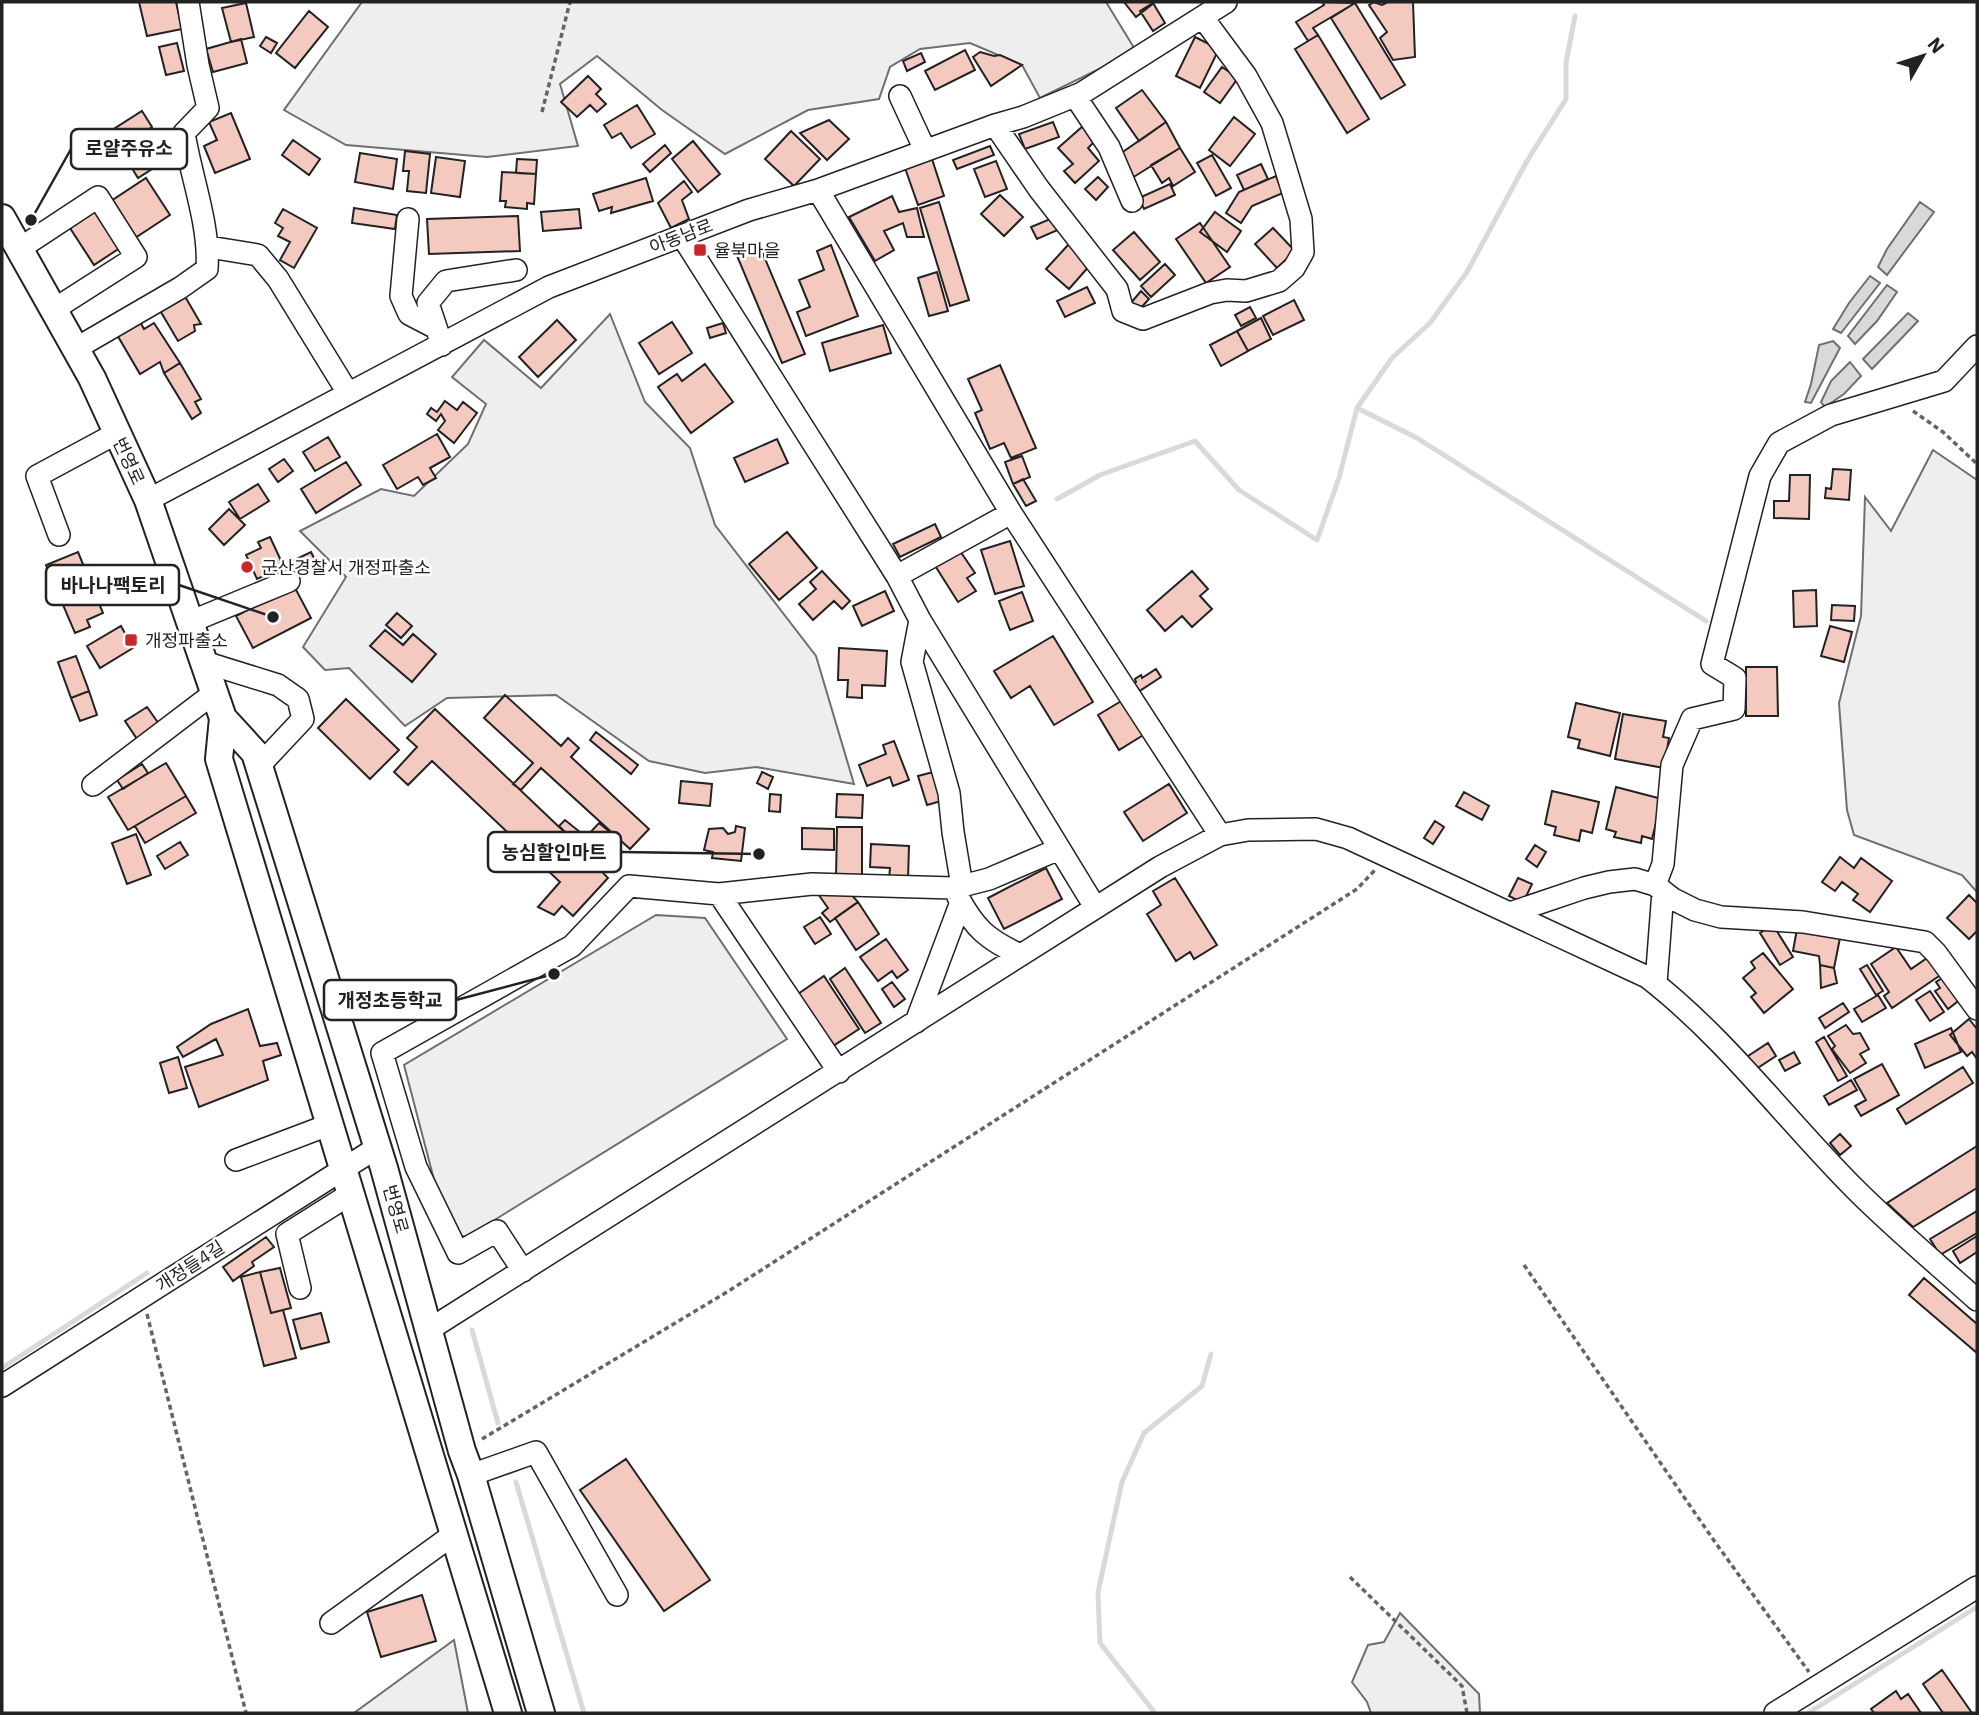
<svg xmlns="http://www.w3.org/2000/svg" width="1979" height="1715" font-family="'IBM Plex Sans','Noto Sans KR',sans-serif">
<rect width="100%" height="100%" fill="#fff"/>
<!-- green -->
<path fill="#eee" stroke="#6f6f6f" stroke-width="2" d="M362 2H1106L1136 51 1040 98 1022 65 970 43 920 49 890 67 879 99 808 110 725 154 662 110 597 56 560 84 578 146 487 157 346 145 284 110Z
M610 314 645 402 690 448 715 525 816 656 854 784 756 767 705 773 649 761 556 695 447 698 405 726 349 668 325 670 303 647 346 577 300 531 381 489 414 496 468 444 486 404 452 377 484 340 541 388Z
M1933 450 1977 480V892L1962 875 1854 835 1847 810 1839 703 1861 616 1865 497 1891 531Z
M656 915 705 918 787 1039 467 1237 448 1233 404 1065Z
M1400 1613 1479 1694 1480 1713H1371L1367 1702 1352 1682 1368 1645 1384 1642Z
M454 1640 468 1713H354Z"/>
<!-- water -->
<path fill="#d9d9d9" stroke="#6f6f6f" stroke-width="2" d="M1920 202 1934 212 1887 275 1878 267 1887 249Z
M1870 276 1880 283 1841 333 1833 329 1849 303Z
M1887 285 1897 292 1877 321 1855 344 1848 336Z
M1908 313 1918 321 1872 369 1863 359Z
M1833 341 1840 348 1811 403 1805 402 1811 384 1819 345Z
M1850 362 1861 376 1844 394 1825 407 1821 402 1831 381Z"/>
<g fill="none" stroke-linecap="round" stroke-linejoin="round">
<!-- stream -->
<path stroke="#d9d9d9" stroke-width="5" d="M1357 408 1417 438 1706 621
M1057 499 1100 475 1195 441 1239 490 1317 540 1339 478 1357 408 1392 358 1430 323 1467 272 1527 161 1566 99V63L1575 16
M472 1330 498 1423
M2 1368 147 1273
M516 1482 584 1713
M1155 1713 1100 1643 1098 1592 1122 1482 1144 1433 1202 1386 1211 1354
M1808 1713 1977 1607"/>
</g>
<!-- building -->
<path fill="#f3c9c0" stroke="#222" stroke-width="2" d="M139 2H176L182 29 147 36Z
M1124 2H1155L1136 17Z
M1322 2 1355 3 1313 28 1318 35 1308 41 1296 22 1324 5Z
M1374 2 1382 5 1388 2H1413L1415 57 1393 60 1380 38 1387 32 1369 5Z
M246 3 254 37 231 42 222 8Z
M1153 3 1165 23 1153 31 1140 11Z
M1355 3 1405 85 1381 99 1331 18Z
M309 11 328 27 295 68 276 53Z
M1318 35 1369 119 1347 133 1295 49Z
M266 37 277 43 271 53 260 46Z
M1195 37 1219 49 1200 88 1176 76Z
M241 39 247 63 213 72 206 49Z
M177 43 184 71 166 75 159 47Z
M965 50 975 70 935 90 925 71Z
M980 52 994 56 1000 55 1022 65 991 86 973 57Z
M921 53 925 62 907 71 903 61Z
M1222 67 1238 78 1220 103 1204 92Z
M588 76 601 89 596 94 606 104 597 112 590 105 577 117 561 102Z
M1142 90 1166 122 1139 141 1116 108Z
M637 105 655 134 631 148 621 133 612 138 604 125Z
M142 111 152 127 100 161 90 144Z
M231 113 250 159 215 173 204 146 217 140 209 122Z
M1234 117 1255 134 1230 166 1209 150Z
M829 120 849 139 827 160 800 133Z
M1053 122 1059 137 1025 149 1019 134Z
M1166 122 1180 148 1132 178 1117 156Z
M1083 126 1096 140 1088 148 1099 161 1075 183 1064 171 1073 164 1058 148Z
M791 131 820 159 794 186 765 159Z
M293 140 320 159 309 175 282 155Z
M693 141 720 174 698 192 672 159Z
M665 145 671 153 650 172 643 164Z
M990 146 994 155 957 169 953 160Z
M157 147 166 160 138 178 130 165Z
M1180 148 1195 172 1173 186 1169 178 1162 183 1151 165Z
M405 151 430 154 426 193 407 191 409 171H403Z
M360 153 397 159 393 189 355 182Z
M1212 155 1231 188 1216 196 1197 163Z
M436 157 465 161 460 197 431 193Z
M517 159 537 160 536 174 516 173Z
M932 159 944 196 918 205 905 168Z
M996 161 1007 189 985 197 974 169Z
M1261 164 1268 179 1244 190 1237 175Z
M502 172 536 174 534 204 527 203V209L505 207 506 201H500Z
M1276 176 1283 193 1252 206 1241 223 1226 213 1239 192Z
M1098 177 1108 187 1096 200 1085 189Z
M146 178 170 215 94 265 70 228Z
M646 178 653 201 611 213 612 207 599 211 593 194Z
M684 181 692 192 682 200 689 219 671 228 658 203Z
M1170 184 1175 195 1144 209 1139 198Z
M1000 195 1023 217 1004 236 981 214Z
M892 196 899 212 917 208 924 237H907L903 223 884 231 894 250 875 261 849 217Z
M939 202 969 300 950 306 920 208Z
M354 208 397 215 395 229 352 223Z
M283 209 317 228 294 268 280 260 290 242 278 236 283 228 275 223Z
M579 209 581 228 543 231 541 212Z
M1215 212 1241 231 1227 252 1200 232Z
M518 216 520 251 429 254 427 219Z
M1055 217 1060 229 1037 239 1031 227Z
M1200 223 1230 267 1206 283 1176 239Z
M1273 228 1295 251 1277 268 1255 244Z
M1134 232 1160 262 1140 280 1113 250Z
M758 242 805 354 782 363 735 251Z
M1069 244 1091 264 1069 289 1046 269Z
M831 245 858 316 806 336 797 312 810 307 799 280 824 270 817 251Z
M1165 264 1175 275 1151 297 1141 286Z
M937 272 948 311 929 316 918 278Z
M1087 287 1095 303 1065 317 1057 301Z
M1141 291 1149 299 1138 311 1130 304Z
M183 293 201 324 194 325 195 331 178 341 158 307Z
M1294 300 1304 320 1273 335 1263 316Z
M1250 307 1256 318 1241 326 1235 315Z
M1261 318 1271 339 1248 351 1237 331Z
M139 320 144 329 154 323 180 363 164 373 160 362 140 374 116 333Z
M557 320 576 340 538 377 519 357Z
M672 322 692 353 659 374 639 343Z
M723 323 726 333 710 338 707 328Z
M883 325 891 353 830 371 822 343Z
M1237 331 1248 351 1221 366 1210 345Z
M180 363 201 399 195 402 201 413 192 419 164 373Z
M705 364 733 402 691 433 658 387 677 374 682 381Z
M1000 365 1036 448 1011 458 1004 443 990 449 975 413 982 410 968 379Z
M445 401 457 410 463 402 477 413 454 443 438 430 445 421 441 414 436 421 427 414 431 408 437 412Z
M437 434 450 457 430 468 436 478 423 485 418 477 397 489 383 465Z
M328 437 340 457 315 471 303 452Z
M777 439 788 463 745 482 734 458Z
M1022 456 1030 477 1013 484 1005 462Z
M284 459 293 471 278 482 269 469Z
M346 462 361 485 316 513 301 489Z
M1833 469 1851 470 1849 500 1825 498 1826 488 1831 489Z
M1790 475H1810L1809 519 1774 518V501H1789Z
M1023 479 1036 501 1026 506 1013 484Z
M258 484 269 501 240 519 229 502Z
M229 509 245 525 224 545 209 529Z
M935 524 941 537 900 557 893 544Z
M787 532 817 568 779 600 749 564Z
M270 537 284 567 257 579 246 555 261 548 258 542Z
M1010 541 1024 586 995 594 981 550Z
M958 548 975 573 967 578 976 591 958 602 934 564Z
M78 552 103 613 87 620 90 627 75 633 46 565Z
M311 552 317 564 295 573 290 562Z
M822 571 850 601 842 609 834 601 813 620 799 604 816 589 810 582Z
M1192 571 1208 589 1200 596 1212 609 1192 627 1182 616 1165 631 1147 610Z
M294 586 311 618 253 648 236 616Z
M1816 590 1817 626 1794 627 1793 591Z
M885 591 894 611 862 626 853 606Z
M1022 592 1033 621 1010 630 999 601Z
M1832 605 1855 606 1854 621 1831 620Z
M397 613 412 626 401 638 386 625Z
M121 626 133 648 100 668 87 646Z
M1830 626 1852 632 1844 662 1821 656Z
M385 630 403 645 413 634 436 654 412 682 370 646Z
M1053 636 1093 702 1054 725 1030 686 1011 698 994 671Z
M839 648 887 651 885 686 862 685V698L847 697 848 680H838Z
M76 656 89 691 71 698 58 662Z
M1746 667H1777L1778 716H1746Z
M1156 669 1161 677 1138 692 1133 684 1136 682 1135 679 1141 675 1142 678Z
M89 691 97 715 80 721 71 698Z
M505 695 561 746 568 738 579 748 571 757 649 829 630 849 541 768 521 790 513 784 533 763 484 718Z
M346 699 399 750 370 779 318 728Z
M1123 700 1145 734 1119 750 1098 715Z
M1576 703 1620 713 1610 756 1578 748 1580 740 1568 737Z
M147 707 159 724 137 739 125 721Z
M435 709 577 844 559 826 565 820 586 837 599 823 610 832 586 855 608 878 573 916 562 906 554 915 538 907 560 882 432 761 408 785 394 772 417 747 407 738Z
M1623 714 1666 721 1663 737 1669 738 1664 768 1615 759Z
M596 732 638 765 631 774 590 740Z
M894 741 909 780 893 786 890 777 867 786 859 765 886 754 883 745Z
M166 763 186 796 128 830 108 797Z
M142 764 148 773 123 789 117 780Z
M937 771 945 800 927 805 918 776Z
M762 772 773 777 768 789 757 783Z
M681 781 712 784 710 806 679 803Z
M1169 784 1187 813 1143 841 1124 812Z
M1616 787 1662 799 1652 839 1642 836 1641 843 1614 837 1616 832 1606 829Z
M1552 791 1599 802 1592 833 1581 830 1579 841 1554 835 1556 827 1545 824Z
M1464 792 1489 806 1482 820 1456 806Z
M770 794 781 795 780 812 769 811Z
M837 794 863 795 862 818 836 817Z
M186 796 196 813 145 843 135 826Z
M1435 821 1444 827 1433 844 1424 838Z
M736 826 745 828 741 861 712 858 713 852 704 850 709 829 723 828 728 834 735 832Z
M837 827H862V878H836Z
M802 828 834 829V850L802 849Z
M136 834 151 875 127 884 112 843Z
M180 842 188 855 165 869 157 856Z
M871 844 909 846 908 880 889 879 890 868 870 867Z
M1535 845 1546 852 1537 867 1526 859Z
M1840 857 1854 868 1861 858 1892 881 1870 912 1853 900 1858 894 1842 882 1835 891 1822 882Z
M1046 868 1062 899 1004 929 988 898Z
M1175 878 1217 945 1194 959 1190 952 1176 961 1147 914 1161 905 1153 891Z
M1518 878 1532 884 1523 903 1509 896Z
M849 892 858 902 830 922 822 913 828 908 818 894Z
M1969 895 1977 903V931L1969 939 1947 918Z
M858 902 879 934 856 950 835 918Z
M820 917 831 934 815 944 804 927Z
M1773 925 1793 957 1780 965 1760 933Z
M1797 929 1840 938 1834 968 1820 965 1819 956 1793 951Z
M886 939 908 970 897 978 892 971 878 981 860 957Z
M1896 947 1911 969 1930 956 1942 974 1892 1008 1884 996 1889 992 1871 964Z
M1763 953 1793 989 1764 1013 1751 997 1756 993 1743 978 1755 968 1751 962Z
M1820 965 1834 968 1837 983 1821 988Z
M1867 965 1883 991 1876 995 1860 969Z
M845 968 881 1023 865 1033 830 979Z
M824 976 859 1029 833 1046 798 994Z
M1945 976 1962 998 1948 1009 1935 991 1940 988 1936 982Z
M892 982 905 999 894 1007 882 989Z
M1930 991 1944 1012 1930 1021 1916 1000Z
M1878 995 1886 1008 1862 1022 1854 1009Z
M1843 1003 1849 1012 1825 1028 1819 1018Z
M248 1009 260 1046 277 1043 281 1055 263 1061 268 1080 199 1107 185 1067 223 1055 216 1039 183 1057 177 1047 211 1024Z
M1969 1019 1977 1029V1059L1972 1052 1967 1056 1950 1035Z
M1846 1025 1853 1034 1860 1033 1869 1049 1860 1054 1866 1063 1850 1073 1832 1049 1835 1046 1828 1036Z
M1951 1028 1961 1052 1925 1068 1915 1044Z
M1824 1037 1847 1076 1838 1081 1816 1042Z
M1768 1043 1776 1056 1753 1071 1745 1058Z
M1794 1052 1800 1063 1785 1071 1779 1060Z
M178 1057 187 1088 169 1093 160 1063Z
M1882 1064 1899 1095 1861 1116 1855 1106 1866 1100 1854 1079Z
M1963 1067 1973 1083 1906 1124 1897 1109Z
M1851 1080 1857 1090 1829 1105 1824 1096Z
M1840 1134 1851 1146 1840 1155 1830 1143Z
M1977 1146V1188L1913 1227 1887 1203Z
M1977 1211V1233L1940 1255 1930 1239Z
M1977 1236V1252L1960 1263 1953 1251Z
M266 1237 274 1247 252 1262 254 1266 233 1281 223 1267Z
M280 1268 291 1308 271 1313 260 1272Z
M260 1272 271 1313 283 1310 296 1358 264 1366 241 1277Z
M1924 1278 1977 1324V1353L1909 1295Z
M321 1313 329 1342 301 1349 293 1320Z
M626 1459 710 1580 664 1611 580 1490Z
M422 1595 436 1641 381 1657 367 1612Z
M1942 1670 1972 1713H1943L1923 1684Z
M1896 1691 1901 1699 1908 1694 1921 1713H1874L1871 1709Z"/>
<g fill="none" stroke-linecap="round" stroke-linejoin="round">
<defs>
<path id="minor" d="M900 96 925 150
M1075 96 1109 147 1132 201
M995 125 1039 189 1117 289 1123 311 1143 319 1210 293 1227 290 1246 291 1279 281 1294 268 1303 252 1301 219 1272 123 1246 76 1203 18
M818 190 1011 513 1220 835
M408 219 401 296 409 314 436 328
M682 236 897 576 920 620 1095 907
M209 247 258 255 278 279 348 393
M19 249 98 197 136 257 53 310
M442 345 428 303 446 281 516 270
M75 349 180 288 207 269C210 225 191 177 184 133L208 108 198 65 188 2
M148 500 549 287 749 210 818 190 995 125 1023 117 1082 93 1226 2
M59 535 37 476 117 433
M897 576 1011 513
M920 620 912 662 949 793 953 832 962 886
M190 622 289 581
M204 662 278 685 298 699 303 719 259 766
M93 785 214 693
M1655 885 1663 864 1672 765 1692 719 1734 709 1735 678 1712 664 1760 476 1779 443 1831 415 1944 381 1977 346
M719 894 839 1072
M958 897C975 929 987 939 1020 955
M1510 913 1584 888 1609 882 1635 879 1655 885 1673 899 1695 910 1721 917 1803 922 1925 942 1936 953 1977 1009
M1656 983 1663 891
M916 1022 961 902
M236 1160 331 1124
M523 1271 497 1231 458 1253 416 1167 382 1053 572 946 629 886 719 894 812 884 954 888 989 879 1059 849
M300 1288 287 1234 352 1193
M430 1329 1160 867 1220 835 1248 830 1316 829 1348 838 1647 977C1726 1038 1785 1119 1855 1189 1894 1228 1936 1263 1977 1300
M2 1386 378 1147
M471 1475 536 1452 617 1595
M331 1623 454 1534
M1775 1713 1977 1587"/>
<path id="major" d="M2 218 92 378 148 500 223 718 255 753 384 1168 462 1451 471 1475 541 1713
M223 718 219 759 508 1713"/>
</defs>
<!-- minor casing -->
<use href="#minor" stroke="#222" stroke-width="24"/>
<!-- major casing -->
<use href="#major" stroke="#222" stroke-width="30"/>
<!-- path -->
<path stroke="#646464" stroke-width="3.5" stroke-dasharray="5 3.5" stroke-linecap="butt" d="M542 112 570 2
M1913 411 1943 432 1977 464
M1524 1265 1715 1542 1809 1672
M147 1314 246 1713
M482 1439 727 1292 1357 889 1375 870
M1350 1577 1462 1686 1467 1713"/>
<!-- minor -->
<use href="#minor" stroke="#fff" stroke-width="21"/>
<!-- major -->
<use href="#major" stroke="#fff" stroke-width="26"/>
</g>
<!-- markers -->
<g fill="#c62828" stroke="#fff" stroke-width="2.5">
<rect x="693" y="243" width="14" height="14" rx="3.5"/>
<circle cx="247" cy="567" r="7"/>
<rect x="124" y="633" width="14" height="14" rx="3.5"/>
</g>
<g text-anchor="middle" dominant-baseline="central" stroke-width="5" stroke-linejoin="round" paint-order="stroke">
<!-- street labels -->
<g font-size="18" fill="#222" stroke="#fff">
<text transform="translate(681 236) rotate(-21)">아동남로</text>
<text transform="translate(129 461) rotate(65)">번영로</text>
<text transform="translate(396 1209) rotate(74)">번영로</text>
<text transform="translate(190 1266) rotate(-33)">개정들4길</text>
</g>
<!-- poi labels -->
<g font-size="18" fill="#222" stroke="#fff" text-anchor="start">
<text x="714" y="250">율북마을</text>
<text x="261" y="567">군산경찰서 개정파출소</text>
<text x="145" y="640">개정파출소</text>
</g>
</g>
<!-- callouts -->
<path fill="none" stroke="#222" stroke-width="2.5" d="M31 220L71 149M273 617L179 585M759 854L621 852M554 974L456 1000"/>
<g fill="#222" stroke="#fff" stroke-width="2.5">
<circle cx="31" cy="220" r="7"/>
<circle cx="273" cy="617" r="7"/>
<circle cx="759" cy="854" r="7"/>
<circle cx="554" cy="974" r="7"/>
</g>
<g fill="#fff" stroke="#222" stroke-width="2.5">
<rect x="71" y="129" width="116" height="40" rx="7"/>
<rect x="46" y="565" width="133" height="40" rx="7"/>
<rect x="488" y="832" width="133" height="40" rx="7"/>
<rect x="324" y="980" width="132" height="40" rx="7"/>
</g>
<g font-size="19" text-anchor="middle" font-weight="bold" fill="#222">
<text x="129" y="155">로얄주유소</text>
<text x="113" y="592">바나나팩토리</text>
<text x="554" y="859">농심할인마트</text>
<text x="390" y="1007">개정초등학교</text>
</g>
<!-- border -->
<rect width="1979" height="1715" fill="none" stroke="#222222" stroke-width="7"/>
<!-- north arrow -->
<g transform="translate(1923 56) rotate(51)" stroke="#ffffff" stroke-width="5" paint-order="stroke">
<path d="M0-5L12 26L0 18L-12 26Z" fill="#222222"/>
<text y="-10" font-size="19" font-weight="bold" text-anchor="middle" fill="#222222">N</text>
</g>
</svg>
